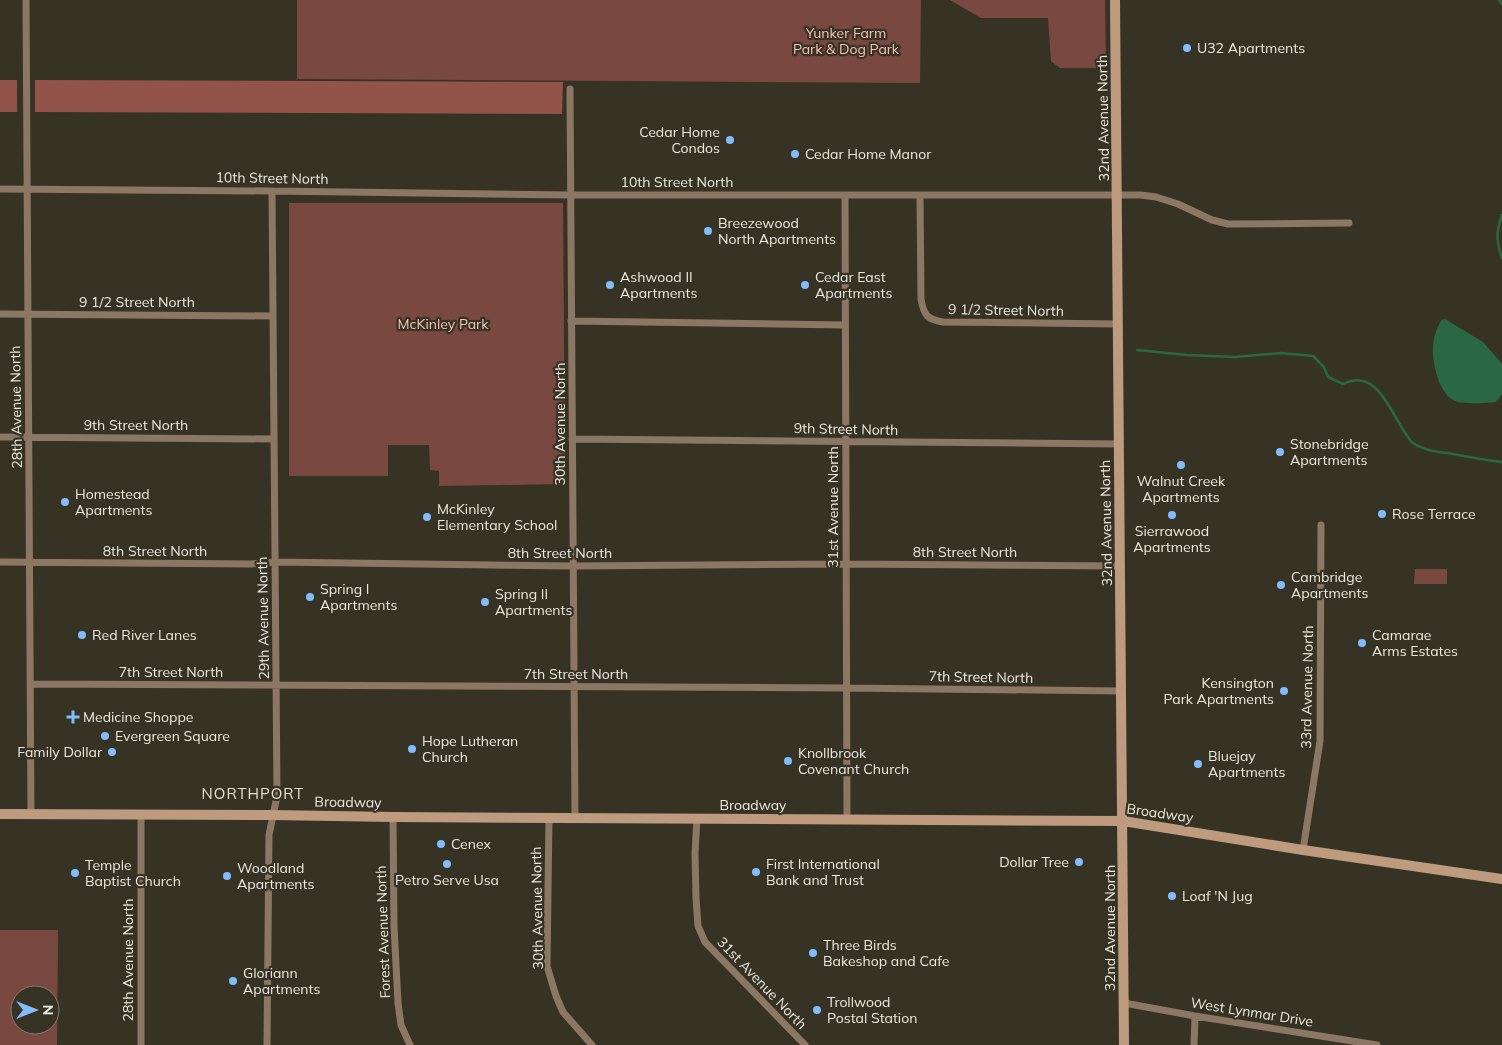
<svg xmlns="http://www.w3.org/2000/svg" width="1502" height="1045" font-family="Mulish,sans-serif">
<rect width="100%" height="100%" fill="#373324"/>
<!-- green -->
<path fill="#794941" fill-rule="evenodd" d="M297 0H921L920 83 297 79Z
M950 0H1105L1106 68H1060L1051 61 1048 18H981Z
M289 203H563L565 484 439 486V471L430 470 429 445H388V476H289Z
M1415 569H1447V584H1414Z
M0 930H58L57 1045H0ZM20 995H50V1025H20Z"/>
<!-- forest -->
<path fill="#92544a" d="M0 80H17V112H0Z
M35 80 563 82 562 114 35 112Z"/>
<!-- water -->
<path fill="#2a6744" d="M1445 319 1483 342 1502 364V394L1496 402C1486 403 1461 405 1453 400 1437 391 1430 355 1434 339 1435 332 1439 326 1441 320Z"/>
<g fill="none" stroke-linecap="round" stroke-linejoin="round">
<!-- stream -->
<path stroke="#2a6744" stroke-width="2.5" d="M1499 0 1502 4
M1502 215C1496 232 1496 241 1502 258
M1137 350 1187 355 1235 357 1281 353 1313 356 1324 367 1328 377 1343 384C1377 367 1390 412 1406 434 1408 437 1410 441 1413 443 1424 451 1440 452 1453 454 1469 457 1485 460 1502 462"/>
<!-- street -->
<path stroke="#8c7664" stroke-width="7" d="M26 0 31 814
M570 89 575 818
M0 189 272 191 571 195H1141L1156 197 1178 204 1212 220 1228 224 1349 223
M845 195 847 819
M920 195 921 299C924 316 927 319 943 322L1118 324
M0 314 273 316
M571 321 844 325
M0 437 273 439
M572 439 1119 444
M0 562 251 564 275 562 573 566 846 564 1120 566
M31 684 846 688 1121 691
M393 817 394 926 398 1003 401 1025 410 1045
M549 817 547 966 556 996 563 1012 592 1045
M697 818 695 853 696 898 698 926 705 942 805 1045
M1303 850 1320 741 1321 525
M1124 1003 1195 1016 1377 1045
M141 1045V815
M267 1045 269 835 277 796 272 191
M1194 1045 1195 1016"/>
<!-- secondary -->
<path stroke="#be9b7e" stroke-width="10" d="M1115 0 1124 1045
M0 814 272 815 393 817 1123 821 1303 850 1502 879"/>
</g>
<!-- markers -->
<g fill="#82bcfa" stroke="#373324" stroke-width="2">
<circle cx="1187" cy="48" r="5"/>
<circle cx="730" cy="140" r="5"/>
<circle cx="795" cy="154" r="5"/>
<circle cx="708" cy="231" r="5"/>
<circle cx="610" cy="285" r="5"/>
<circle cx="805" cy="285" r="5"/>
<circle cx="1280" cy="452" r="5"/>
<circle cx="1181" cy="465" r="5"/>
<circle cx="65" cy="502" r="5"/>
<circle cx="1382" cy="514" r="5"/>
<circle cx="1172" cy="515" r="5"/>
<circle cx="427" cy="517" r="5"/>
<circle cx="1281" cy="585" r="5"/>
<circle cx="310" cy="597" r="5"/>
<circle cx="485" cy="602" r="5"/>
<circle cx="82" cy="635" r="5"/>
<circle cx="1362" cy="643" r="5"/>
<circle cx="1284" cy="691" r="5"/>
<path d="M70.5 709.5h5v5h5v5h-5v5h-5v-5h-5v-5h5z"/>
<circle cx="105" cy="736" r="5"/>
<circle cx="412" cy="749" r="5"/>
<circle cx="112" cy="752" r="5"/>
<circle cx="788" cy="761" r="5"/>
<circle cx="1198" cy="764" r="5"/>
<circle cx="441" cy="844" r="5"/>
<circle cx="1079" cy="862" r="5"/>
<circle cx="447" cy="864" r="5"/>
<circle cx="756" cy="872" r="5"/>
<circle cx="75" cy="873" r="5"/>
<circle cx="227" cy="876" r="5"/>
<circle cx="1172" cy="896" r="5"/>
<circle cx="813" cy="953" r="5"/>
<circle cx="233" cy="981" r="5"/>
<circle cx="817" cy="1010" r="5"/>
</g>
<g text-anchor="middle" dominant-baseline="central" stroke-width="4.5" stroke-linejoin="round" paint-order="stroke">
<!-- park labels -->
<g font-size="14" fill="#fcc2b8" stroke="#373324">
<text x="846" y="33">Yunker Farm<tspan x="846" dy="16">Park &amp; Dog Park</tspan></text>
<text x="443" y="324">McKinley Park</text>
</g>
<!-- poi labels -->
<g font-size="14" fill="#ece9e0" stroke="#373324" text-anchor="start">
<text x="1197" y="48">U32 Apartments</text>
<text x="720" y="132" text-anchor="end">Cedar Home<tspan x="720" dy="16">Condos</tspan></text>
<text x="805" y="154">Cedar Home Manor</text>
<text x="718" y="223">Breezewood<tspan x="718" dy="16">North Apartments</tspan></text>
<text x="620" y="277">Ashwood II<tspan x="620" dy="16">Apartments</tspan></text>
<text x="815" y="277">Cedar East<tspan x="815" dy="16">Apartments</tspan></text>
<text x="1290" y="444">Stonebridge<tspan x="1290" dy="16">Apartments</tspan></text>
<text x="1181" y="481" text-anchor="middle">Walnut Creek<tspan x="1181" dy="16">Apartments</tspan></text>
<text x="75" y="494">Homestead<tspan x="75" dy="16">Apartments</tspan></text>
<text x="437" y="509">McKinley<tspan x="437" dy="16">Elementary School</tspan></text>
<text x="1392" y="514">Rose Terrace</text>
<text x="1172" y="531" text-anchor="middle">Sierrawood<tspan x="1172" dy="16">Apartments</tspan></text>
<text x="1291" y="577">Cambridge<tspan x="1291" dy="16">Apartments</tspan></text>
<text x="320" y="589">Spring I<tspan x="320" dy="16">Apartments</tspan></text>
<text x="495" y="594">Spring II<tspan x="495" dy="16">Apartments</tspan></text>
<text x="92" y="635">Red River Lanes</text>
<text x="1372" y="635">Camarae<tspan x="1372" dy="16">Arms Estates</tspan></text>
<text x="1274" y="683" text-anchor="end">Kensington<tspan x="1274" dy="16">Park Apartments</tspan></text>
<text x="83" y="717">Medicine Shoppe</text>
<text x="115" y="736">Evergreen Square</text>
<text x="422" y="741">Hope Lutheran<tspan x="422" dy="16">Church</tspan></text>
<text x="102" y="752" text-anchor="end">Family Dollar</text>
<text x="798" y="753">Knollbrook<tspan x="798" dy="16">Covenant Church</tspan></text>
<text x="1208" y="756">Bluejay<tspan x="1208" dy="16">Apartments</tspan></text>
<text x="451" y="844">Cenex</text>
<text x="1069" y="862" text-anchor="end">Dollar Tree</text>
<text x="766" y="864">First International<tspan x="766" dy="16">Bank and Trust</tspan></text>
<text x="85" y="865">Temple<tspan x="85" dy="16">Baptist Church</tspan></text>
<text x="237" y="868">Woodland<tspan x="237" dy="16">Apartments</tspan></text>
<text x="447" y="880" text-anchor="middle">Petro Serve Usa</text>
<text x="1182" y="896">Loaf 'N Jug</text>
<text x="823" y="945">Three Birds<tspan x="823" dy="16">Bakeshop and Cafe</tspan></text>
<text x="243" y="973">Gloriann<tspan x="243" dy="16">Apartments</tspan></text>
<text x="827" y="1002">Trollwood<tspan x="827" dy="16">Postal Station</tspan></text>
</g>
<!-- street labels -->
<g font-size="14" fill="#ece9e0" stroke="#373324">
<text transform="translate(1103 118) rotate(-91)">32nd Avenue North</text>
<text transform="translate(272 178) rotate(1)">10th Street North</text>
<text x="677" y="182">10th Street North</text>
<text x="137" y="302">9 1/2 Street North</text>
<text transform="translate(1006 310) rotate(1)">9 1/2 Street North</text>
<text transform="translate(16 407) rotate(-91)">28th Avenue North</text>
<text transform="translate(560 424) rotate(-90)">30th Avenue North</text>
<text x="136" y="425">9th Street North</text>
<text transform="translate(846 429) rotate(1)">9th Street North</text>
<text transform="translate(833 507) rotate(-90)">31st Avenue North</text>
<text transform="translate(1106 523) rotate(-91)">32nd Avenue North</text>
<text x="155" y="551">8th Street North</text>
<text x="965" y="552">8th Street North</text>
<text x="560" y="553">8th Street North</text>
<text transform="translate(263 618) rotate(-91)">29th Avenue North</text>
<text x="171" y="672">7th Street North</text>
<text x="576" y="674">7th Street North</text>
<text transform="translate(981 677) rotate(1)">7th Street North</text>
<text transform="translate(1307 687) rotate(-89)">33rd Avenue North</text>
<text transform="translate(348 802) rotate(1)">Broadway</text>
<text x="753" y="805">Broadway</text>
<text transform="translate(1160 813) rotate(8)">Broadway</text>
<text transform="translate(537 908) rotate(-91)">30th Avenue North</text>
<text transform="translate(1110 928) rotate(-90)">32nd Avenue North</text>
<text transform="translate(383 932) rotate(-92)">Forest Avenue North</text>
<text transform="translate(128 960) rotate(-90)">28th Avenue North</text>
<text transform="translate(762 983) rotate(46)">31st Avenue North</text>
<text transform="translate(1252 1012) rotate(9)">West Lynmar Drive</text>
</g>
<!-- neighbourhood labels -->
<g font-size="15" letter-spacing="1" fill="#e6e0ce" stroke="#373324">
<text x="253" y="793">NORTHPORT</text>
</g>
</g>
<!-- north arrow -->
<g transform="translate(35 1010) rotate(90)"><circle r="24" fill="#373324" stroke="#7f7c6f"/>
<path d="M0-4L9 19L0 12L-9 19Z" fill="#82bcfa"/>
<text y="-8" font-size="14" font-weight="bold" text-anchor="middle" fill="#ece9e0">N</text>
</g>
</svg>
